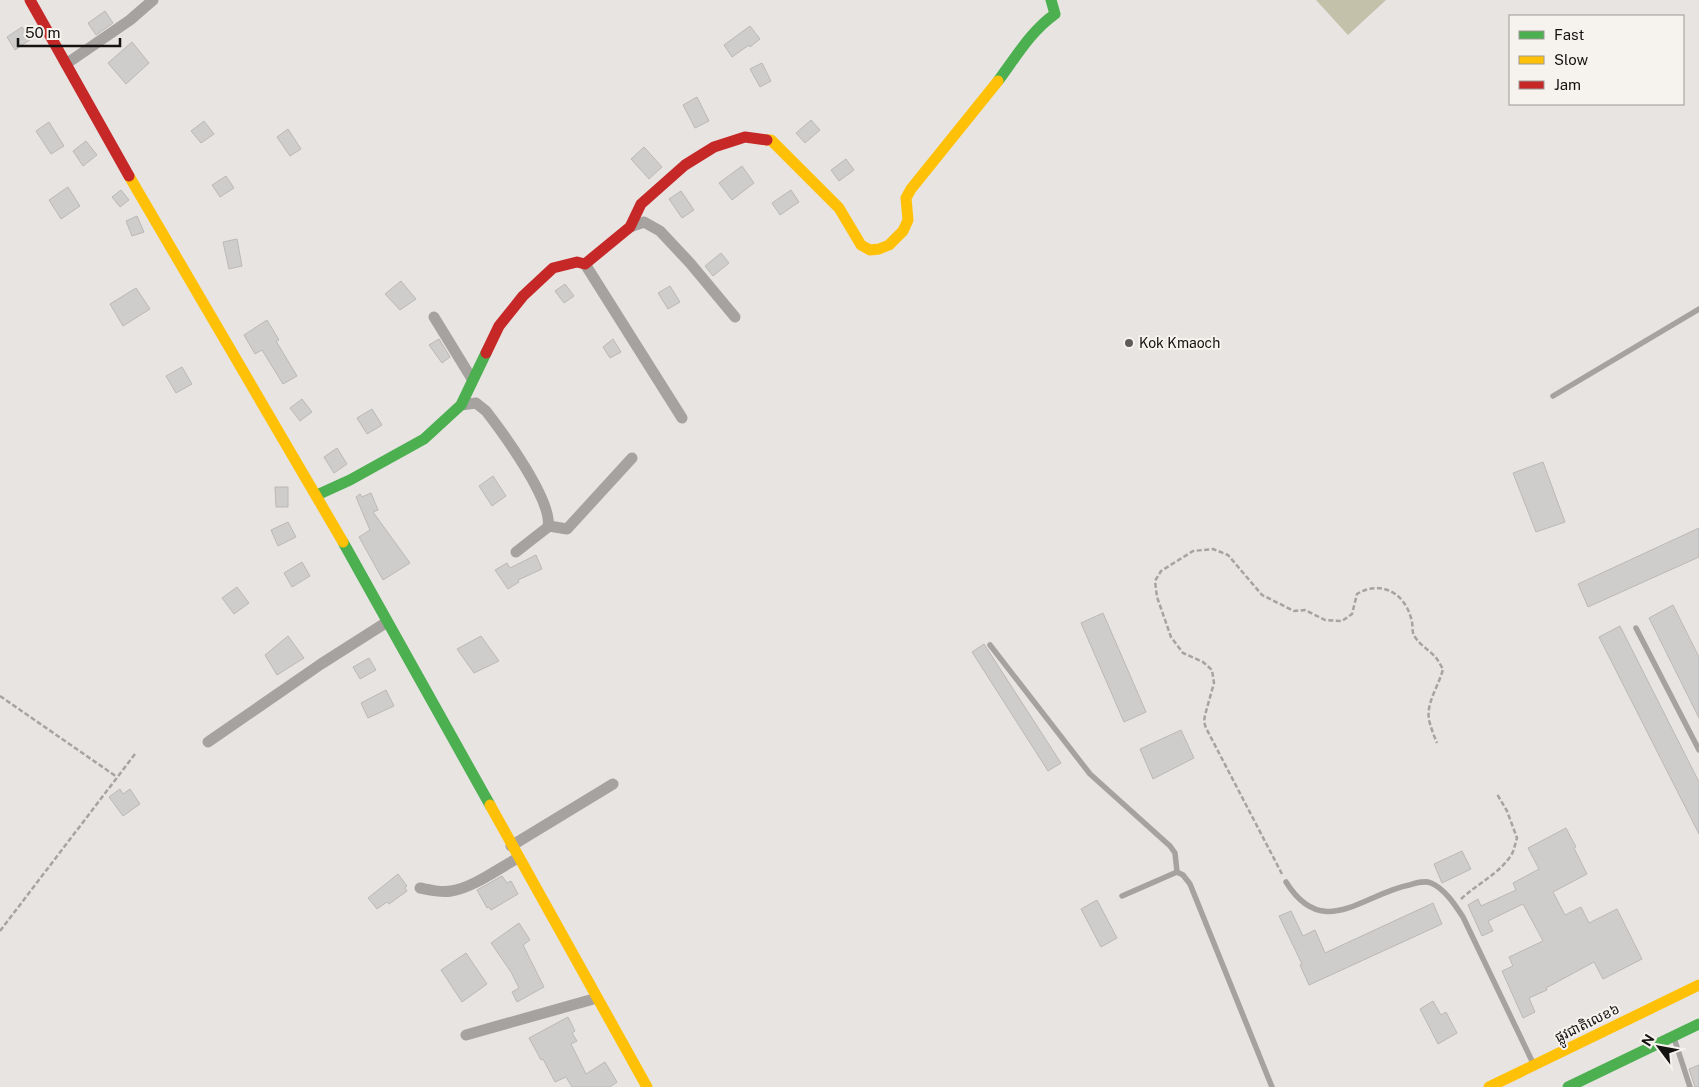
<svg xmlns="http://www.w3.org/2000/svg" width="1699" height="1087" font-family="'Public Sans','Noto Sans Khmer',sans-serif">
<rect width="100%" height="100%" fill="#e7e4e2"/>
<!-- water -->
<path fill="#c3c1aa" d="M1316 0H1386L1348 35Z"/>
<!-- building -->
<path fill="#cfcdcb" stroke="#bab9b7" d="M105 11 113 23 96 35 88 23Z
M750 26 760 39 750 47 749 45 732 57 724 45Z
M22 27 31 39 15 50 7 37Z
M132 42 149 63 126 84 108 63Z
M762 63 771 81 760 87 750 69Z
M697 97 709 121 695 128 683 105Z
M811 120 820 130 805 143 796 133Z
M204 121 214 134 201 143 191 131Z
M49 122 64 146 51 154 36 131Z
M288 129 301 149 290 156 277 137Z
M86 141 97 155 83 166 73 151Z
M644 147 662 167 649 179 631 159Z
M846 159 854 170 839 181 831 170Z
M742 166 754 183 732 200 719 183Z
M226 176 234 188 220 197 212 185Z
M68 187 80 206 61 219 49 200Z
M121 190 129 200 120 207 112 197Z
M791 190 799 202 780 215 772 203Z
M681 191 694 210 682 218 669 199Z
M137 216 144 232 132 236 126 221Z
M237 239 242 266 229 269 223 242Z
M721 253 729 263 713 276 705 266Z
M401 281 416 299 400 310 385 294Z
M565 284 574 296 564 303 555 291Z
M670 286 680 302 668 309 658 293Z
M136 288 150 309 123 326 110 304Z
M267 320 279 340 276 341 297 376 283 384 262 350 255 354 244 335Z
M439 339 450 357 442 363 429 345Z
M613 339 621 352 610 358 603 347Z
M182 367 192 384 176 393 166 376Z
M302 399 312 412 300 421 290 408Z
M372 409 382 425 367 434 357 418Z
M337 448 347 464 334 473 324 457Z
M1543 462 1565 522 1536 532 1513 473Z
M493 476 506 496 492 506 479 486Z
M275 487H288V507H276Z
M371 493 378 510 373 512 410 563 383 580 359 537 370 530 356 497 360 494 362 497Z
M288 522 296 537 278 546 271 530Z
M1699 528V557L1588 607 1578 584Z
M536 555 542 569 518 580 519 582 508 589 495 570 507 563 510 568Z
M302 562 310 576 292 587 284 573Z
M237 587 249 603 234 614 222 598Z
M1673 605 1699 657V718L1649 618Z
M1103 613 1146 712 1124 722 1081 623Z
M1620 626 1699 782V834L1599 637Z
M288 636 304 658 277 675 265 655Z
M481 636 499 661 474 673 457 649Z
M984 644 1061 763 1048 771 972 652Z
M369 658 376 670 360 679 353 667Z
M386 690 394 706 368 718 361 703Z
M1181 730 1194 758 1153 779 1140 749Z
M120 789 123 794 130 789 140 804 123 816 109 797Z
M1566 828 1576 847 1574 848 1587 874 1553 892 1565 915 1581 907 1589 923 1617 909 1642 959 1603 979 1594 962 1546 988 1547 990 1529 998 1535 1012 1523 1018 1502 971 1513 966 1509 957 1543 941 1523 904 1488 921 1493 931 1482 936 1468 905 1478 899 1481 906 1516 890 1513 883 1539 869 1528 848Z
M1462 851 1471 869 1442 883 1434 864Z
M398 874 407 886 405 888 407 891 389 904 387 902 377 909 368 898Z
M502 876 507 883 511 881 518 894 491 910 489 907 487 908 477 890Z
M1097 900 1117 938 1101 947 1081 909Z
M1433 903 1442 924 1309 985 1300 965 1302 964 1279 916 1291 911 1303 936 1315 930 1325 953Z
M519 923 530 940 523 945 544 987 517 1002 512 992 519 988 511 972 491 943Z
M466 953 487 984 462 1002 441 970Z
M1433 1001 1441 1015 1446 1012 1457 1033 1438 1044 1420 1009Z
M568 1017 575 1031 572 1033 577 1041 571 1044 586 1074 605 1062 617 1082 610 1087H572L566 1077 555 1082 543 1059 541 1060 529 1038Z
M1699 1065V1087H1695L1689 1069Z"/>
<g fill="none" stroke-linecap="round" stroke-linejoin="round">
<!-- path -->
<path stroke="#a7a3a2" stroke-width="2.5" stroke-dasharray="5 2.5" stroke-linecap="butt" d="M0 696 117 777
M1282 874 1206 728 1204 722 1205 715 1214 683 1212 670 1203 662 1183 653 1171 637 1157 597 1155 581 1161 571 1193 551 1213 549 1228 555 1262 595 1294 611 1305 610 1325 620 1342 621 1352 614 1357 594C1380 580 1404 592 1411 618 1413 623 1412 628 1413 633 1417 644 1430 650 1437 659 1439 662 1441 666 1443 669 1439 686 1426 702 1429 720 1431 728 1434 736 1437 743
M1461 899C1477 884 1497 875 1510 857 1514 852 1515 844 1517 838L1507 811 1497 794
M0 931 135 754"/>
<!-- lane -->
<path stroke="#a6a2a0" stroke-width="5.5" d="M1553 396 1699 309
M1636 628 1699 750
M990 645 1090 774 1170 846 1175 853 1177 872
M1286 882C1323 941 1361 895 1409 885 1416 883 1424 880 1431 883 1445 889 1455 905 1463 917L1532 1061
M1122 896 1177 872 1183 875 1190 884 1272 1087
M1675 1041 1690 1087"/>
<!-- street -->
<path stroke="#a6a2a0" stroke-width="11" d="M66 64 130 20 153 0
M630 227 644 222 660 231 690 263 735 317
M585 264 682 418
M434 317 472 379
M461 405 476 403 486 411C503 433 553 501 548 527L516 552
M549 526 567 529 632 458
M208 742 321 664 387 622
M511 846 613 784
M420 888C430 890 441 893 451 891 473 888 499 868 518 858
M466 1035 597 998"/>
<!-- fast -->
<path stroke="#4caf50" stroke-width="11" d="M998 81C1016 57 1030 32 1055 14L1051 0
M317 495 350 480 424 439 461 405 486 353
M343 542 490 805
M1568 1087 1699 1024"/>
<!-- slow -->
<path stroke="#ffc107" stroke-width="11" d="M767 140H771L839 208 861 245 870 250 879 249 889 245 903 231 908 220 906 198 911 189 998 81
M129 176 343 542
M490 805 647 1087
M1489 1087 1699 985"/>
<!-- jam -->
<path stroke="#c62828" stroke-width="11" d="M30 0 129 176
M486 353 499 326 523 296 553 268 577 262 585 264 630 227 641 204 685 165 714 147 745 137 767 140"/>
</g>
<!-- markers -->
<circle fill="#5e5c5b" stroke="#f6f2ee" stroke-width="2" cx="1129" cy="343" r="5"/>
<g text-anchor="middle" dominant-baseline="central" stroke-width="4" stroke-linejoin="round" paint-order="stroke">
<!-- poi labels -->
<g font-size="14" fill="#141312" stroke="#f6f2ee" text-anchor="start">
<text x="1139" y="343">Kok Kmaoch</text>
</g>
<!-- street labels -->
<g font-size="14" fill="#141312" stroke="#f6f2ee">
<text transform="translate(1587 1023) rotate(-26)">ផ្លូវជាតិលេខ៦</text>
</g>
</g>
<!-- legend -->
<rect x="1509" y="15" width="175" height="90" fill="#f6f2ee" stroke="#9c9996"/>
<rect x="1519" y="31" width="25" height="8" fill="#4caf50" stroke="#9c9996"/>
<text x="1554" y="40" font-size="15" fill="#141312">Fast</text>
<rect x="1519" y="56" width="25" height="8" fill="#ffc107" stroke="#9c9996"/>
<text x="1554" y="65" font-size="15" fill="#141312">Slow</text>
<rect x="1519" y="81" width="25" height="8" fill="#c62828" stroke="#9c9996"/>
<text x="1554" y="90" font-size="15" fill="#141312">Jam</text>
<!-- north arrow -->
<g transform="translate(1659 1047) rotate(302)" stroke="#f6f2ee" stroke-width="4" paint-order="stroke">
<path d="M0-4L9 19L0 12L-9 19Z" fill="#141312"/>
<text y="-8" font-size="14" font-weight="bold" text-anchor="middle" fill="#141312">N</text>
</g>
<!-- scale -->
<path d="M18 38v8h102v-8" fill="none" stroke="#141312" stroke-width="2.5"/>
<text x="25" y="38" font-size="15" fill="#141312" stroke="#f6f2ee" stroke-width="4" paint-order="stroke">50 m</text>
</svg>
